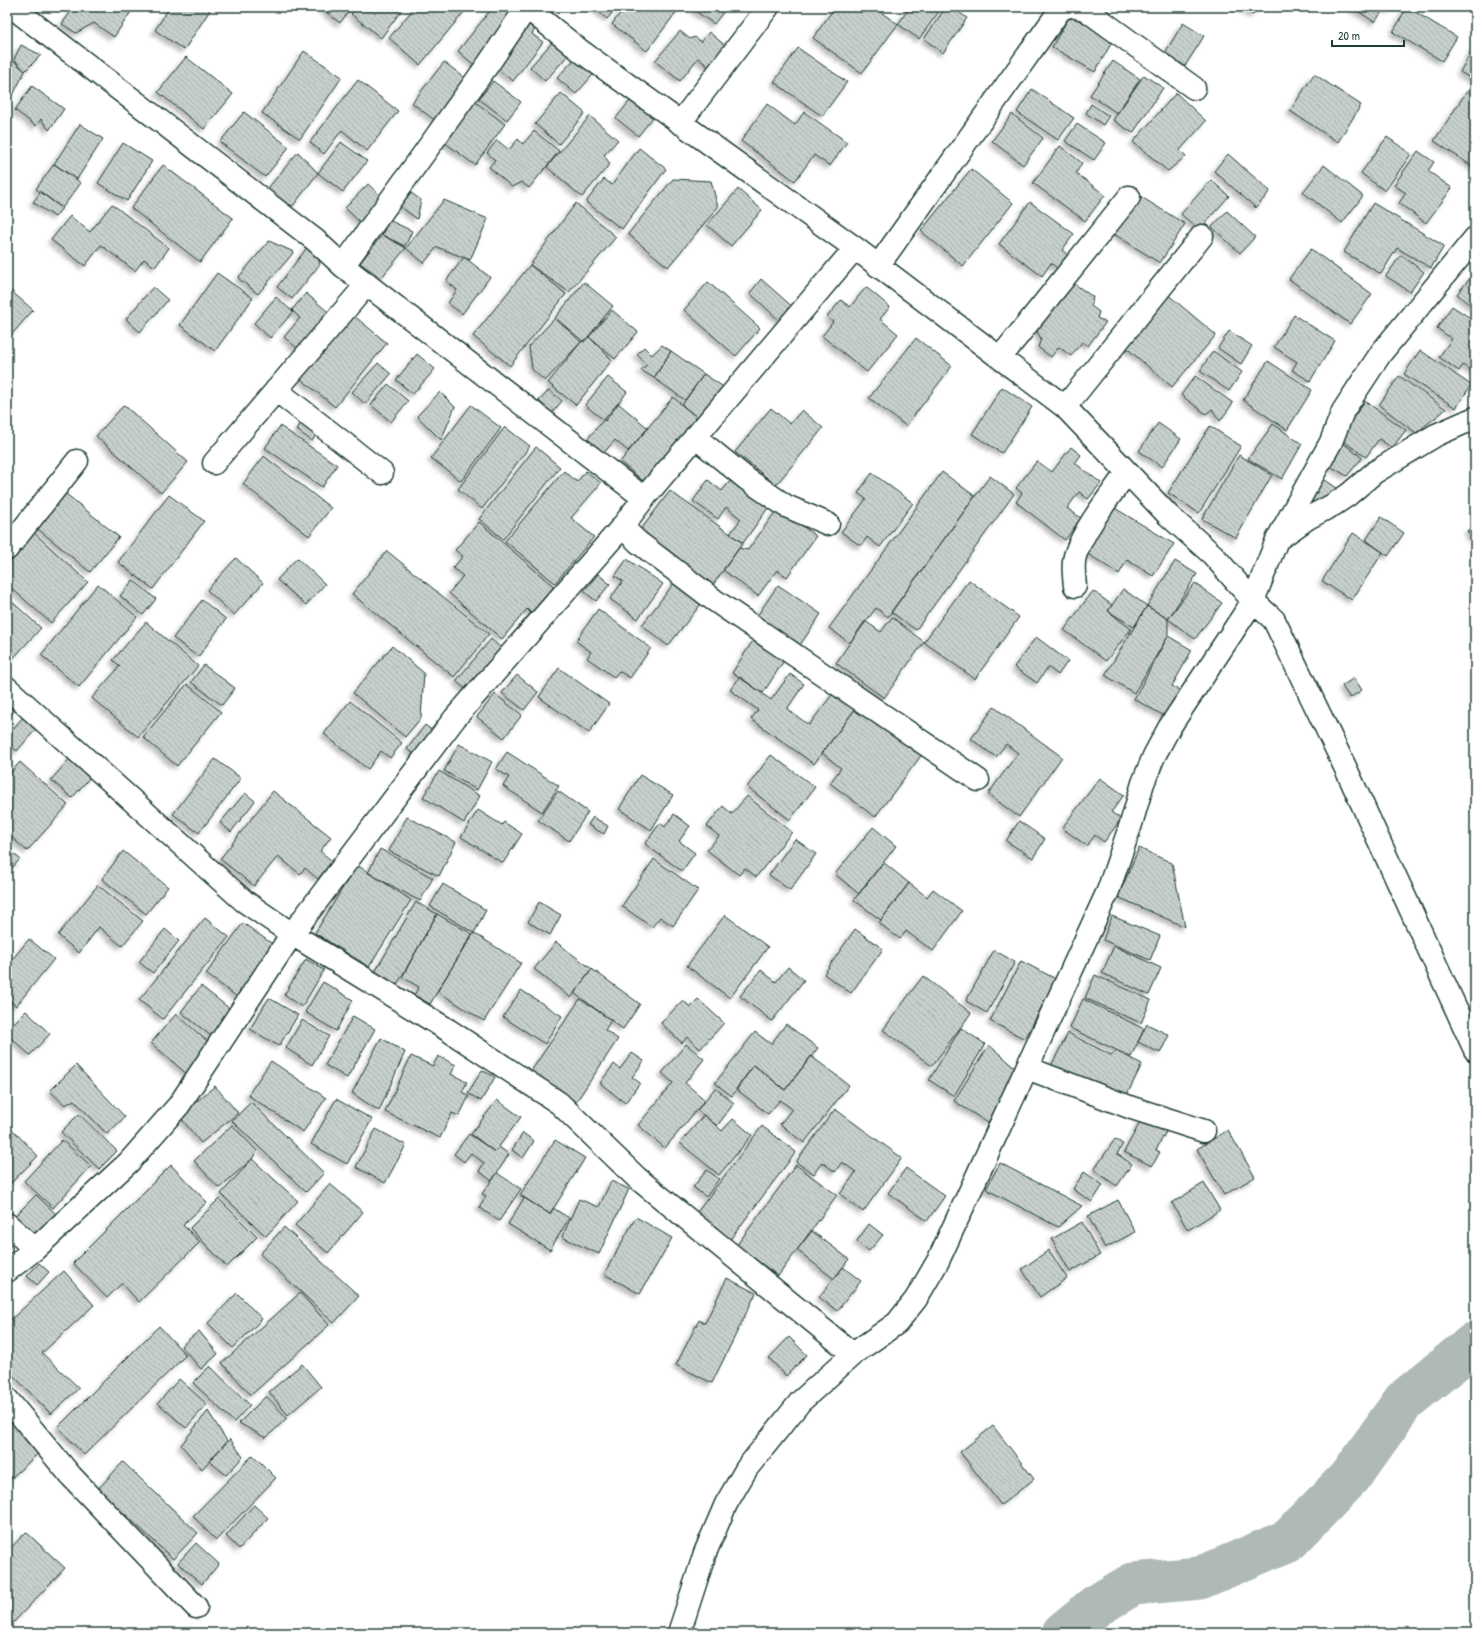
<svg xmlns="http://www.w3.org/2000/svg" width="1482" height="1640" font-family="'Patrick Hand',sans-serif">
<defs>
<pattern id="building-back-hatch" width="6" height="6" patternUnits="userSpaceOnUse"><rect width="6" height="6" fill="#c7cfcc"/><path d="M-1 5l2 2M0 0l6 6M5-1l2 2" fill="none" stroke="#aab3b0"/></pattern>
<filter id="shadow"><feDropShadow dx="-3.5" dy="3.5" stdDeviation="2" flood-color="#0004"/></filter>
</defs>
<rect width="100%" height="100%" fill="#fff"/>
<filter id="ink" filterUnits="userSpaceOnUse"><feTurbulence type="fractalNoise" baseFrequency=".025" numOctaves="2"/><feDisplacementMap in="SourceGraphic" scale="8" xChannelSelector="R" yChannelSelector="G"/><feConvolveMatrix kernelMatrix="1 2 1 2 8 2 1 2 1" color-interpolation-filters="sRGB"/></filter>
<g filter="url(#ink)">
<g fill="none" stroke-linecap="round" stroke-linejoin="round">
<!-- river -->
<path stroke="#afbab7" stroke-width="43" d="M1063 1633 1096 1606 1133 1584 1200 1578 1289 1540 1350 1477 1404 1401 1475 1343"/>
</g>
<!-- building -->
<path fill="url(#building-back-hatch)" stroke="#1f3d34" filter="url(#shadow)" d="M74 7H134L114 37 94 23 76 33 62 24Z
M170 7H212L184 50 155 30Z
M320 7H352L340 23Z
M357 7H404L381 38 351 14Z
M415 7H468L420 65 389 38Z
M493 7H520L478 68 458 51Z
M594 7H617L607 19Z
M625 7H680L647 51 612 24Z
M696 7H727L714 24 694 10Z
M835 7H873L898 24 862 73 813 38Z
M910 7H942L919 39 898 24Z
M946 7H952L967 18 943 53 924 39Z
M1241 7H1258L1253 15Z
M1351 7H1392L1390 10 1385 7 1375 22Z
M1407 7 1457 37 1442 61 1393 32Z
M529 14 536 27 532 34 543 42 513 81 491 64Z
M1070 15 1113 40 1095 72 1052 47Z
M1183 23 1204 36 1185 66 1165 53Z
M680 31 690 39 695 37 701 42 709 32 727 47 710 68 698 58 680 81 655 61Z
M556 38 571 52 545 81 530 67Z
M21 45 41 55 25 71 14 59Z
M798 48 847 82 822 116 774 82Z
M1473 48 1475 49V81L1460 72Z
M304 51 342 77 300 139 262 113Z
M579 54 597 70 576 94 557 78Z
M186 57 233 94 204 129 158 92Z
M14 61 25 71 14 93 7 90V68Z
M1113 61 1140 79 1117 113 1090 95Z
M444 62 468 80 436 121 412 103Z
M1314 74 1361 105 1338 142 1290 111Z
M1144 75 1163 88 1133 133 1113 120Z
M358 80 398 111 367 151 342 130 324 154 310 142Z
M493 81 521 102 507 120 479 99Z
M32 86 64 109 49 130 41 119 36 126 15 110Z
M1032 89 1074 118 1058 140 1017 112Z
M1467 91 1475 96V168L1434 141Z
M561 93 585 113 559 144 535 124Z
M1176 93 1206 121 1180 150 1186 156 1168 171 1133 142Z
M633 97 655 115 638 136 616 118Z
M474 101 505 124 475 165 444 142Z
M767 104 795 125 804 112 847 142 830 166 814 155 795 181 741 141Z
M1091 104 1109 116 1103 125 1086 113Z
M244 112 289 147 265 177 220 142Z
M1012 114 1043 138 1023 165 992 141Z
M590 116 618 140 604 155 610 164 582 197 547 167Z
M80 124 103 139 77 179 54 164Z
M1077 124 1106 143 1094 160 1065 141Z
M534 131 559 151 529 188 521 182 512 187 489 167 495 160 487 153 497 140 509 150 518 139 523 144Z
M1387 137 1411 154 1385 191 1361 173Z
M341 142 367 161 343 192 318 173Z
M123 143 152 161 127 201 98 183Z
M1060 146 1082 163 1076 173 1105 195 1085 221 1033 183Z
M639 148 666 169 622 229 586 202 604 179 612 185Z
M1418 151 1434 162 1428 171 1452 188 1426 223 1399 203 1406 193 1394 185Z
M298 152 318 173 293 206 264 193Z
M1228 154 1270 191 1256 208 1214 171Z
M54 164 81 183 62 208 36 189Z
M163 165 233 218 200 262 131 208Z
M1324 165 1363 196 1342 223 1303 192Z
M971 169 1013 203 963 266 921 231Z
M673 179 711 181 718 207 668 267 628 234Z
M1211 180 1229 196 1199 230 1181 214Z
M368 184 386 201 363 225 345 208Z
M738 189 762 210 731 246 707 225Z
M407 190 421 200 417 219 397 204Z
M41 192 62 208 55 217 33 202Z
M1138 195 1185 224 1160 263 1114 234Z
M444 200 488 219 470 260 437 247 424 263 406 248Z
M1030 202 1074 234 1062 250 1068 255 1058 269 1051 263 1042 276 999 244Z
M576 203 616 237 569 292 530 265Z
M1373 203 1444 246 1431 268 1397 248 1381 274 1344 252Z
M112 204 169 248 155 267 144 259 135 271 101 245 85 266 51 240 70 216 90 232Z
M1227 211 1255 237 1240 253 1212 227Z
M389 220 412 231 405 246 382 235Z
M382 235 406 248 381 278 360 263Z
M269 241 294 252 258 294 238 278Z
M312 241 320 264 292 299 277 287Z
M1311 249 1372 294 1350 324 1289 279Z
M1401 255 1424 272 1410 292 1386 276Z
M464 257 490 277 462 314 448 303 457 290 446 281Z
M530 265 566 294 510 366 473 336Z
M217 273 253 298 215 351 180 325Z
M1472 276 1475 279V309L1457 294Z
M1066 278 1093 297 1091 306 1099 312 1097 318 1106 322 1088 346 1082 342 1071 356 1059 347 1051 357 1038 347 1041 339 1034 325Z
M761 279 795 309 782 323 750 293Z
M584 282 613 306 584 342 555 318Z
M708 282 760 328 736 356 684 310Z
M153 287 168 300 140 332 126 319Z
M866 287 890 307 880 319 898 334 867 372 822 336 833 322 827 317 841 300 850 307Z
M10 290 33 310 7 340V294Z
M306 293 334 317 303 353 284 337 300 318 292 310Z
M1166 293 1216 335 1172 387 1122 344Z
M276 297 293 312 270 338 254 323Z
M1452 306 1475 321V373L1463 365 1459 371 1439 357 1452 339 1437 328Z
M612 310 638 332 615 359 589 337Z
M353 315 387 343 335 407 301 379Z
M1294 315 1335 341 1310 381 1292 370 1297 362 1274 347Z
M555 318 581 342 545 381 532 369 529 346Z
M1229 331 1252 346 1241 364 1218 348Z
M589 337 612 360 576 405 548 383 581 342Z
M916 338 952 366 906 426 869 398Z
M662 345 671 351 654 378 641 370 647 365 637 354 644 347 652 355Z
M1420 350 1471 385 1456 408 1404 374Z
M671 351 704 374 685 400 654 378Z
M1213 351 1242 372 1229 391 1200 371Z
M417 354 435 369 413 394 396 380Z
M1268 361 1312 390 1287 430 1243 400Z
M378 363 391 374 365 404 352 392Z
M704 374 725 388 700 420 682 405Z
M1195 376 1233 403 1220 421 1212 409 1206 414 1181 395Z
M1399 376 1446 409 1416 433 1379 405Z
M608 377 627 392 605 421 585 405Z
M388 384 408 401 391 422 371 405Z
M1002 387 1032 407 1002 453 972 434Z
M549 390 562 401 552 413 539 401Z
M440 392 455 407 441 440 417 416Z
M673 397 700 420 647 484 620 462Z
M1365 401 1406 430 1392 448 1379 439 1366 457 1339 438Z
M618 403 648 428 628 451 615 440 600 457 584 443Z
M124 405 188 462 161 493 96 436Z
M471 405 501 428 461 481 431 458Z
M771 408 790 424 802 410 823 428 776 485 735 452Z
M301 422 317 434 312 441 297 430Z
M1158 423 1181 439 1162 467 1139 451Z
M1273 424 1302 444 1282 479 1248 459Z
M280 426 337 465 322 487 265 448Z
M1210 426 1241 446 1199 513 1168 493Z
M505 427 530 446 482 509 458 489Z
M1342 442 1362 458 1347 476 1327 464Z
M536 447 560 467 503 539 479 519Z
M1071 447 1081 455 1075 463 1101 483 1088 499 1079 492 1067 508 1081 518 1065 540 1016 502 1022 493 1016 488 1037 461 1052 472Z
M1239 455 1272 475 1236 538 1202 519Z
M264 456 331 508 309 536 243 484Z
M564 471 577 482 586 471 601 483 571 518 594 537 555 583 505 541Z
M942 472 975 496 888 617 876 608 850 643 829 628Z
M872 473 913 503 880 547 867 537 861 546 841 532 866 499 858 493Z
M990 476 1014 494 916 630 891 612Z
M1321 477 1341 491 1322 508 1308 499Z
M708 480 722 491 730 481 768 508 743 543 730 534 741 519 726 507 718 519 693 501Z
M670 491 743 543 712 586 639 532Z
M65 493 119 537 90 572 37 528Z
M169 495 204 521 153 589 118 562Z
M1113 507 1174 544 1153 576 1127 560 1119 574 1085 552Z
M778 508 816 536 787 577 777 570 758 596 723 570 739 548 748 550Z
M1381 517 1404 533 1388 556 1366 540Z
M479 522 559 591 536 618 527 609 502 639 449 593 463 576 453 568 463 556 455 550Z
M1475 525V542L1467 531Z
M32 531 88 582 51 623 7 584V559Z
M1353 533 1383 552 1352 600 1322 581Z
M387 551 489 634 454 677 352 594Z
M236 558 263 583 234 615 207 590Z
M297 558 325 584 306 605 277 580Z
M627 559 663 584 638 619 610 599 623 581 615 576Z
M1175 561 1197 574 1168 619 1147 606Z
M598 574 610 584 596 601 584 591Z
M677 579 704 600 668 646 642 625Z
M133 580 156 599 143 615 120 596Z
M969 580 1019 617 975 679 924 642Z
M1195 583 1222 603 1195 639 1168 619Z
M98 584 137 617 79 687 41 655Z
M778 585 821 614 800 645 757 616Z
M1123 589 1147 606 1134 627 1108 611Z
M1093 591 1112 605 1108 611 1131 629 1106 661 1064 630Z
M7 597 41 628 7 665Z
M202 600 226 619 198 657 173 638Z
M1147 606 1168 619V636L1134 693 1105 675Z
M598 609 651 648 630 678 619 671 614 677 587 658 591 652 576 641Z
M892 617 924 642 884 698 836 663 865 621 881 632Z
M146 622 198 666 138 737 92 698 120 666 113 660Z
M1168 636 1192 650 1172 686 1184 693 1170 719 1134 699Z
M1036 637 1068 661 1058 675 1048 667 1037 683 1014 667Z
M491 639 507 653 472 695 456 681Z
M754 639 785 659 763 693 732 673Z
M392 646 424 673 421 718 405 737 353 693Z
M204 665 235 688 222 705 191 682Z
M559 668 609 704 589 733 539 697Z
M790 674 804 684 787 709 809 725 837 688 859 704 814 764 751 719 758 710 730 690 740 677 771 700Z
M517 675 538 692 524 710 502 693Z
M1354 678 1362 690 1350 698 1342 686Z
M187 684 221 712 177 766 143 737Z
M495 694 522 715 504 738 477 717Z
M7 701 16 708 7 720Z
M350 701 402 743 390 758 381 751 368 769 324 734Z
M859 704 923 753 875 817 830 783 841 768 822 753Z
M994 707 1062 757 1019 817 988 794 1018 753 1006 744 996 757 971 739Z
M23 717 36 729 17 751 7 743V736Z
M425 725 437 734 419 758 407 749Z
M459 744 492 762 477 790 444 771Z
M507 752 559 786 542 812 503 786 509 777 496 769Z
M771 755 815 787 790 820 747 787Z
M71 757 92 775 72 798 51 780Z
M215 759 241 778 199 833 173 814Z
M20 762 68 805 27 851 7 833V777Z
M439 771 480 796 464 823 423 797Z
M640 775 673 795 651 830 619 809Z
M1100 778 1124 795 1111 812 1121 819 1104 842 1095 835 1087 846 1062 828Z
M273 791 331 837 320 851 332 861 318 879 305 868 300 874 278 856 254 886 220 859Z
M558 791 588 812 569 841 538 820Z
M245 793 255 801 231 832 220 823Z
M747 796 792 832 756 877 745 868 739 875 707 850 719 836 707 826 723 806 732 814Z
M478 810 502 825 504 822 522 834 503 863 461 837Z
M674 814 690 826 679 841 695 853 682 871 645 844 660 823 665 827Z
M407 817 456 842 439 876 389 851Z
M593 817 608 826 604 834 588 825Z
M1019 821 1045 839 1033 858 1006 841Z
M873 827 896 846 859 894 835 874Z
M795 839 816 854 790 890 769 875Z
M7 848 20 859 7 874Z
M1139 848 1172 863 1185 927 1118 897Z
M380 849 433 878 420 901 368 873Z
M123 851 168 887 146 914 102 879Z
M654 859 698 890 673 926 660 917 652 927 622 906Z
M883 862 909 883 881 920 854 900Z
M357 865 411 900 369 967 315 933Z
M909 883 927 897 933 889 962 911 933 951 906 931 900 939 879 923Z
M443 884 486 910 474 933 430 906Z
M98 885 143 921 122 946 99 927 79 953 58 935Z
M416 902 437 914 394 990 372 977Z
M539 902 561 915 550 935 528 922Z
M437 914 472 934 430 1004 414 995 419 987 402 977Z
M725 915 768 947 730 998 687 966Z
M1112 916 1160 936 1150 960 1103 940Z
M205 918 229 937 163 1019 139 1000Z
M243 923 278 948 240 999 206 974Z
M165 929 179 941 153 973 139 962Z
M855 929 883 949 851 993 824 974Z
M474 933 521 963 484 1021 437 991Z
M29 939 54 959 16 1006 7 998V966Z
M556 942 592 969 571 998 534 969Z
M1114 946 1161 968 1149 995 1102 973Z
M994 950 1015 962 987 1013 966 1001Z
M306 959 324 970 302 1007 284 995Z
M1021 961 1056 979 1025 1039 990 1021Z
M788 967 804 980 772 1021 740 996 761 970 776 982Z
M592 969 640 1004 623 1029 574 993Z
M1095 975 1151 1000 1141 1023 1085 998Z
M923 976 971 1013 932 1066 883 1030Z
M323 982 353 1000 336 1031 305 1012Z
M201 986 235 1013 215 1039 181 1012Z
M521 990 562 1016 545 1044 503 1017Z
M269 998 298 1015 279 1046 250 1029Z
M580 999 611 1020 605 1030 618 1039 576 1102 531 1071Z
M698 999 724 1023 700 1049 687 1037 682 1043 661 1023 683 1000 690 1007Z
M1083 999 1144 1029 1131 1057 1070 1028Z
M26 1011 50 1034 30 1055 7 1034V1030Z
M176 1014 213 1046 188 1075 151 1043Z
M353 1016 375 1029 347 1078 325 1065Z
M302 1020 329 1036 312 1065 286 1048Z
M786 1024 818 1048 785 1090 754 1065 732 1096 715 1083 755 1032 771 1044Z
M1147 1024 1169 1035 1160 1053 1138 1042Z
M961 1028 985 1044 954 1096 929 1080Z
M1068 1033 1111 1055 1116 1051 1142 1064 1123 1103 1051 1066Z
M381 1038 405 1052 379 1111 352 1093Z
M686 1044 704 1059 685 1083 705 1100 665 1148 638 1125 673 1083 662 1073Z
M989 1045 1017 1069 988 1123 954 1101Z
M632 1053 644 1061 632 1077 640 1083 625 1103 600 1083 614 1064 620 1069Z
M411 1056 433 1066 438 1056 456 1065 451 1074 467 1082 462 1092 469 1096 459 1116 452 1113 440 1138 385 1112Z
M811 1056 849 1085 804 1143 780 1124 792 1109 780 1100 768 1114 736 1089 754 1065 785 1090Z
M271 1061 326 1098 303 1132 248 1095Z
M76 1065 125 1117 107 1134 74 1100 65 1105 50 1091Z
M482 1070 495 1077 481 1101 468 1093Z
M215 1086 238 1113 201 1143 179 1116Z
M715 1088 734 1103 717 1126 697 1110Z
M336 1099 372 1119 347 1164 311 1144Z
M497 1100 521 1117 495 1152 471 1134Z
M251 1102 324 1173 306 1192 232 1121Z
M835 1109 902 1158 863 1212 840 1194 856 1172 842 1162 835 1172 822 1162 814 1174 796 1162Z
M1145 1113 1169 1126 1156 1150 1160 1152 1152 1166 1124 1152Z
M79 1114 117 1151 99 1169 61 1132Z
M704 1115 722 1131 733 1119 752 1135 719 1175 680 1143Z
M7 1124 38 1156 7 1187Z
M232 1125 257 1151 252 1159 219 1188 194 1161Z
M762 1126 796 1152 729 1241 695 1215Z
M376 1129 406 1145 385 1183 356 1167Z
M1228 1130 1255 1177 1224 1195 1197 1149Z
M523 1133 534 1141 523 1158 512 1150Z
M469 1134 495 1152 499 1147 509 1154 492 1181 479 1171 484 1163 471 1153 464 1162 454 1154Z
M1115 1139 1123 1144 1117 1154 1132 1164 1117 1186 1094 1170Z
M62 1140 91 1166 53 1208 24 1181Z
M555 1140 585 1158 550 1214 520 1195Z
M252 1159 298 1201 266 1236 221 1194Z
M1000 1163 1082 1206 1058 1227 986 1189Z
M171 1165 207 1202 183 1225 200 1242 139 1302 122 1283 107 1298 73 1263Z
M796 1165 837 1195 778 1276 737 1245Z
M906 1168 945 1196 927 1221 888 1193Z
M707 1170 719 1179 706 1197 693 1187Z
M1084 1172 1103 1185 1092 1202 1073 1189Z
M497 1173 521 1189 499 1221 479 1207 486 1196 482 1194Z
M611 1181 629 1189 599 1254 562 1237 579 1199 599 1207Z
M1204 1183 1220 1210 1188 1230 1172 1203Z
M330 1184 363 1212 328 1253 295 1225Z
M36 1195 57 1215 35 1238 14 1217Z
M524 1198 550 1214 553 1208 569 1218 550 1250 508 1224Z
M219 1199 257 1237 227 1267 190 1228Z
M1118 1200 1135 1232 1105 1248 1088 1216Z
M636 1217 672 1238 640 1294 604 1274Z
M1082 1222 1100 1255 1070 1272 1052 1239Z
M869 1224 883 1235 869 1251 857 1241Z
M284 1227 359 1296 334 1323 260 1254Z
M812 1231 849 1259 834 1279 797 1250Z
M7 1234 15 1241 7 1250Z
M1049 1250 1067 1278 1040 1297 1022 1269Z
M39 1263 49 1272 37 1285 27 1276Z
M843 1267 861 1281 837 1311 819 1297Z
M64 1271 94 1305 42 1353 79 1388 51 1414 7 1369V1323Z
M727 1278 756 1293 712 1383 676 1365 699 1320 705 1323Z
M237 1293 262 1319 233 1348 208 1323Z
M300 1293 329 1325 251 1395 222 1363Z
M159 1326 186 1355 84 1455 58 1427Z
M199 1331 218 1354 201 1369 181 1346Z
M789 1337 807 1355 786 1376 769 1358Z
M302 1364 321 1387 288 1415 269 1392Z
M210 1366 250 1405 234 1422 193 1383Z
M179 1379 207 1404 186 1428 158 1403Z
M266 1396 287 1418 266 1438 239 1423Z
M7 1408 43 1449 7 1482Z
M208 1411 227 1441 202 1469 181 1445Z
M993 1426 1034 1479 1001 1505 960 1452Z
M230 1439 243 1457 226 1475 209 1461Z
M253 1455 276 1478 216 1540 193 1516Z
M123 1462 198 1533 173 1559 98 1489Z
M254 1505 268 1518 239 1549 226 1536Z
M7 1519 11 1523 7 1527Z
M26 1532 65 1568 12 1624 7 1619V1552Z
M196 1543 219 1564 202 1584 178 1563Z"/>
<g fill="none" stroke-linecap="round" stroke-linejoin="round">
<defs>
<path id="minor" d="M12 7 315 240 343 266 644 498
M526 7 582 52 855 248 1065 407 1168 515 1213 555 1253 601 1274 620 1347 771 1475 1050
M1076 7 1085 9 1194 88
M680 123 768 7
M343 266 489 63 527 7
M878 266 1060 10 1066 7
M1000 358 1129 197
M276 390 382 473
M1065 407 1202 236
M695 437 748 480 786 506 828 524
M214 463 367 284
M622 527 638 542 714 600 978 780
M1281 537 1308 518 1333 505 1348 495 1375 472 1436 435 1475 418
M7 549 77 461
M1075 586C1074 576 1072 563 1076 553 1085 527 1111 495 1127 472
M7 688 244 901 292 934 448 1030 559 1103 637 1178 853 1354
M1027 1068 1132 1108 1204 1131
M7 1224 35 1249
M7 1271 35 1249 129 1162 179 1105 292 934 455 718 622 527 644 498 855 248
M7 1399 71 1476 196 1607
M679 1633 705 1553 726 1504 747 1468 800 1402 853 1354 897 1323 916 1299 938 1261 1108 891 1131 824 1143 783 1154 756 1169 728 1253 601 1277 540 1331 442 1343 411 1381 353 1475 238"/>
</defs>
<!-- minor casing -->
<use href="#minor" stroke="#1f3d34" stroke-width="25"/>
<!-- minor -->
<use href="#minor" stroke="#fff" stroke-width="22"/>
</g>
</g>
<!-- margin -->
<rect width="1482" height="1640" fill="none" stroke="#fff" stroke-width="24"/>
<rect x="12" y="12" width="1458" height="1616" fill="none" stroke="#1f3d34" stroke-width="1.5" filter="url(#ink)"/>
<!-- scale -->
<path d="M1332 40v6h72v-6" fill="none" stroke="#1f3d34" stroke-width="2"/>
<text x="1338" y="40" font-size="12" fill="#1f3d34" stroke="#ffffff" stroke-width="3" paint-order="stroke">20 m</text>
</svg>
